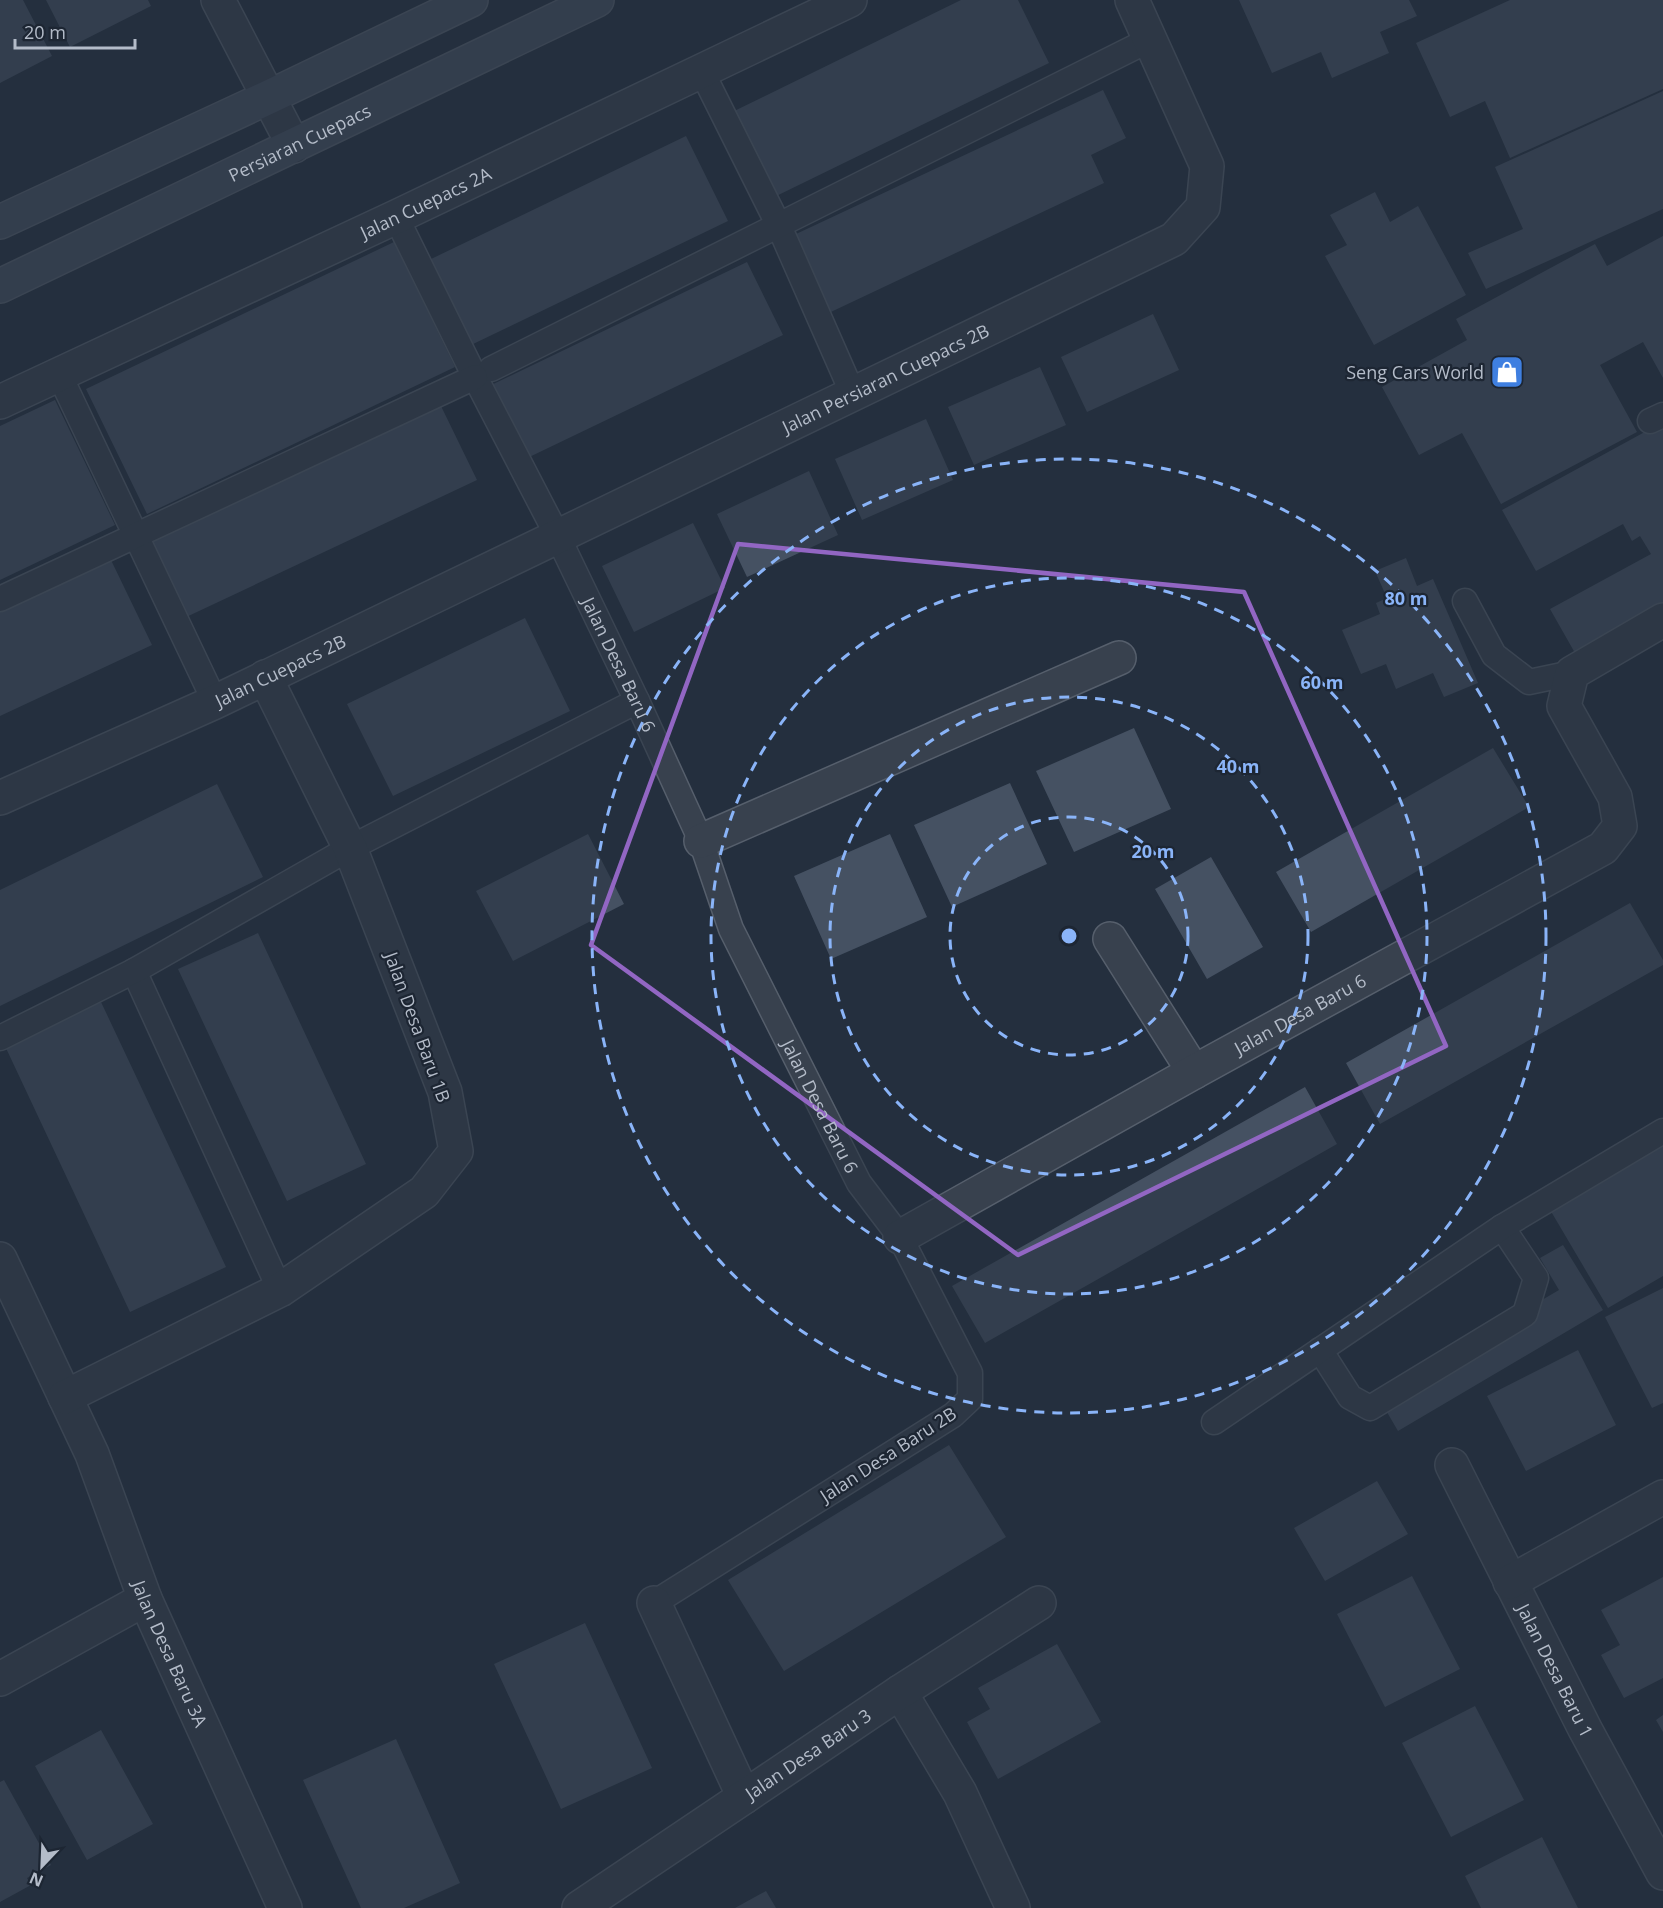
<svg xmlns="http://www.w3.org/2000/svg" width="1663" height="1908" font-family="'Open Sans',sans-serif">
<rect width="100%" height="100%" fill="#242f3e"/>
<!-- building -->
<path fill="#455162" d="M0 0H23L52 56 0 83Z
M46 0H148L151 6 70 47Z
M961 0H1018L1049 63 764 202 722 117Z
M1239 0H1409L1417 16 1380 32 1389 53 1332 78 1321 52 1272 73Z
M1510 0H1663V89L1510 158 1485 101 1450 117 1416 43Z
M1103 90 1126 138 1091 155 1104 183 816 319 779 242Z
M1663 91V209L1486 289 1468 253 1523 229 1495 167Z
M686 136 728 221 471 345 429 260Z
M1375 192 1390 222 1418 206 1466 295 1374 345 1325 256 1347 245 1330 215Z
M1663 236V378L1643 342 1600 365 1637 432 1501 504 1462 433 1419 455 1382 387 1467 340 1456 319 1595 244 1607 266Z
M394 242 455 367 147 514 86 389Z
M747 262 783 335 521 461 485 388Z
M1153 314 1179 370 1087 412 1061 357Z
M1040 367 1066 425 974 465 948 407Z
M55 400 115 525 0 580V426Z
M440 404 477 480 182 619 145 543Z
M926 419 953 480 862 520 835 459Z
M1663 422V605L1575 653 1550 609 1651 554 1640 536 1632 541 1623 524 1536 571 1502 510Z
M809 471 838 535 747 577 717 514Z
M693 523 725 588 634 632 602 566Z
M110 558 152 645 0 716V610Z
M1406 558 1417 586 1433 579 1478 683 1444 697 1433 673 1396 689 1386 664 1361 674 1342 630 1380 614 1376 603 1387 598 1375 571Z
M525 618 570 711 393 796 347 704Z
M1134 728 1171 809 1074 852 1036 771Z
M1493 748 1529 807 1311 932 1276 872Z
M1010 783 1047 864 952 907 914 825Z
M217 784 263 877 0 1006V890Z
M588 834 624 904 513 961 476 891Z
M890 834 927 917 831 959 794 876Z
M1211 857 1263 947 1207 979 1155 889Z
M1630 903 1663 960V965L1380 1124 1346 1063Z
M258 933 366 1164 287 1201 178 969Z
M101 1002 226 1267 130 1312 5 1046Z
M1305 1087 1337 1144 985 1343 952 1286Z
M1663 1142V1276L1608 1308 1549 1208Z
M1563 1245 1603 1310 1398 1431 1384 1407 1406 1380 1559 1290 1540 1258Z
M1663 1288V1403L1652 1408 1605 1317Z
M1578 1350 1616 1425 1526 1471 1487 1396Z
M949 1445 1006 1537 784 1671 728 1580Z
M1377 1481 1408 1534 1325 1581 1294 1528Z
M1412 1576 1460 1669 1385 1707 1337 1614Z
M1663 1577V1678L1624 1698 1601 1655 1620 1645 1601 1610Z
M585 1623 652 1768 561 1809 494 1664Z
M1057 1644 1101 1722 998 1779 967 1722 990 1709 978 1688Z
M1475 1706 1524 1800 1451 1837 1402 1743Z
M1663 1715V1732L1656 1720Z
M101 1730 153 1824 87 1860 35 1766Z
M396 1739 460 1883 404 1908H361L303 1780Z
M4 1780 51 1865 27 1878 31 1885 0 1902V1782Z
M1542 1837 1578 1908H1481L1465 1876Z
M766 1891 776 1908H735Z"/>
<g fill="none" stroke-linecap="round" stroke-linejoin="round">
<defs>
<g id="lane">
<path d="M702 72 779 226 852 392"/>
<path id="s1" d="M396 217 475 377 558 537 637 701 701 841 731 929 859 1183 900 1237 970 1373V1399L953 1415 654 1603"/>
<path d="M491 369 1151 39"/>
<path d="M59 374 215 702"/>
<path d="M1650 421 1663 415"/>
<path d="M0 599 475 377"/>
<path d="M1465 601 1494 655 1529 682 1572 673"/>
<path d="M134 971 280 1290"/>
<path d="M0 1038 134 971 350 848 637 701"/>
<path d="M1320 1350 1350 1397 1370 1408 1525 1314 1536 1278 1502 1227"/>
<path d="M1214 1422 1502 1227 1663 1131"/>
</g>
<g id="street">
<path d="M218 0 294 146"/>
<path id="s2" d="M0 402 396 217 850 0"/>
<path id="s3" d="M0 798 215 702 1174 239 1203 207 1207 166 1132 0"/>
<path d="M701 841 1119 658"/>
<path d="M1110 939 1194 1072"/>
<path id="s4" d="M900 1237 1194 1072 1603 848 1620 826 1615 797 1564 706 1572 673 1663 620"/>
<path id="s5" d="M0 1259 92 1454 145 1599 285 1908"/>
<path d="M65 1397 280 1290 424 1192 456 1151 445 1092 350 848 265 677"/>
<path id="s6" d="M1452 1465 1585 1729 1663 1873"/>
<path d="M1510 1582 1663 1497"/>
<path d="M654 1603 744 1797"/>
<path d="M0 1679 145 1599"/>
<path d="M900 1692 960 1793 1013 1908"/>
<path id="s7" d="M579 1908 900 1692 1039 1603"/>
</g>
<g id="secondary">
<path d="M0 222 269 97 471 0"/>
<path id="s8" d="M0 286 597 0"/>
</g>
</defs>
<!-- lane casing -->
<use href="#lane" stroke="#565f6c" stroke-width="27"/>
<!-- street casing -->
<use href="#street" stroke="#565f6c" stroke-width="36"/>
<!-- secondary casing -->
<use href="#secondary" stroke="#565f6c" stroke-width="36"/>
<!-- lane -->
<use href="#lane" stroke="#38414e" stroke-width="24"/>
<!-- street -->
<use href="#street" stroke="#38414e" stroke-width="33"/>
<!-- secondary -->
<use href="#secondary" stroke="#465061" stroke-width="33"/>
</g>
<!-- marked area -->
<path d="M0 0H1663V1908H0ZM738 544 1244 592 1446 1046 1018 1255 591 945Z" fill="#242f3e" fill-opacity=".55" fill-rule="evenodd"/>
<path fill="none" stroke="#9266c3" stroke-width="4.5" stroke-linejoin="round" d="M738 544 1244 592 1446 1046 1018 1255 591 945Z"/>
<!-- distance rings -->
<g fill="none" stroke="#8ab4f8" stroke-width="3" stroke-dasharray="10 8">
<circle cx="1069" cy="936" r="119"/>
<circle cx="1069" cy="936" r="239"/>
<circle cx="1069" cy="936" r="358"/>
<circle cx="1069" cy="936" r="477"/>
</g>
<!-- icons -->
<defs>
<symbol id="shop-square" viewBox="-11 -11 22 22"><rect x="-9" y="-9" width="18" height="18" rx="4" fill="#3f7fe0" stroke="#1d2633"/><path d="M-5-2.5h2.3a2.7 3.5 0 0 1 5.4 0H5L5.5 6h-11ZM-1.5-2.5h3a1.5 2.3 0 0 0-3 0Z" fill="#fff"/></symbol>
</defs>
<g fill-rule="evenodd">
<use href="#shop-square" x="1488" y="353" width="38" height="38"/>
</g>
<g text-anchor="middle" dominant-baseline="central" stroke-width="4.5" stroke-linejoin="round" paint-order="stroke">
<!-- street labels -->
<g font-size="18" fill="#b4bcc9" stroke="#1d2633">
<text stroke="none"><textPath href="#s8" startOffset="332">Persiaran Cuepacs</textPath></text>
<text stroke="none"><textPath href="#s2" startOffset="470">Jalan Cuepacs 2A</textPath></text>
<text stroke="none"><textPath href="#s3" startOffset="980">Jalan Persiaran Cuepacs 2B</textPath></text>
<text stroke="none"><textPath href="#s1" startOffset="500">Jalan Desa Baru 6</textPath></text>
<text stroke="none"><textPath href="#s3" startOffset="308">Jalan Cuepacs 2B</textPath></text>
<text stroke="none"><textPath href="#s4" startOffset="458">Jalan Desa Baru 6</textPath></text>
<text transform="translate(418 1027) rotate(70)">Jalan Desa Baru 1B</text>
<text stroke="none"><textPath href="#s1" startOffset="986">Jalan Desa Baru 6</textPath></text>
<text transform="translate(888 1454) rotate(-33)">Jalan Desa Baru 2B</text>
<text stroke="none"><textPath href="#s5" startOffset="430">Jalan Desa Baru 3A</textPath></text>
<text stroke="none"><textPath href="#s6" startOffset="230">Jalan Desa Baru 1</textPath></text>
<text stroke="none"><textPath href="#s7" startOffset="276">Jalan Desa Baru 3</textPath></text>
</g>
<!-- poi labels -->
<g font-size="18" fill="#b4bcc9" stroke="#1d2633" text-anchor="end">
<text x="1484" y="372">Seng Cars World</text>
</g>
</g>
<circle cx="1069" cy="936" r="9" fill="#8ab4f8" stroke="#1d2633" stroke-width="3"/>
<g font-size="18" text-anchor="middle" font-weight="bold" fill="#8ab4f8" stroke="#1d2633" stroke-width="4.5" stroke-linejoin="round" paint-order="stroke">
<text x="1406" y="605">80 m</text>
<text x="1322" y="689">60 m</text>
<text x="1238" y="773">40 m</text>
<text x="1153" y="858">20 m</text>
</g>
<!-- north arrow -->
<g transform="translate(42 1866) rotate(203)" stroke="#1d2633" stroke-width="4.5" paint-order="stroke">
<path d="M0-4.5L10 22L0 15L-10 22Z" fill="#b4bcc9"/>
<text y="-9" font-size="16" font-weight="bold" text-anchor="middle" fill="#b4bcc9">N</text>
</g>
<!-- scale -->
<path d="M15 39v9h120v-9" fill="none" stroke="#b4bcc9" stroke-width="3"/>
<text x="24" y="39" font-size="18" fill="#b4bcc9" stroke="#1d2633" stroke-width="4.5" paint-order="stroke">20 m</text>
</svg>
